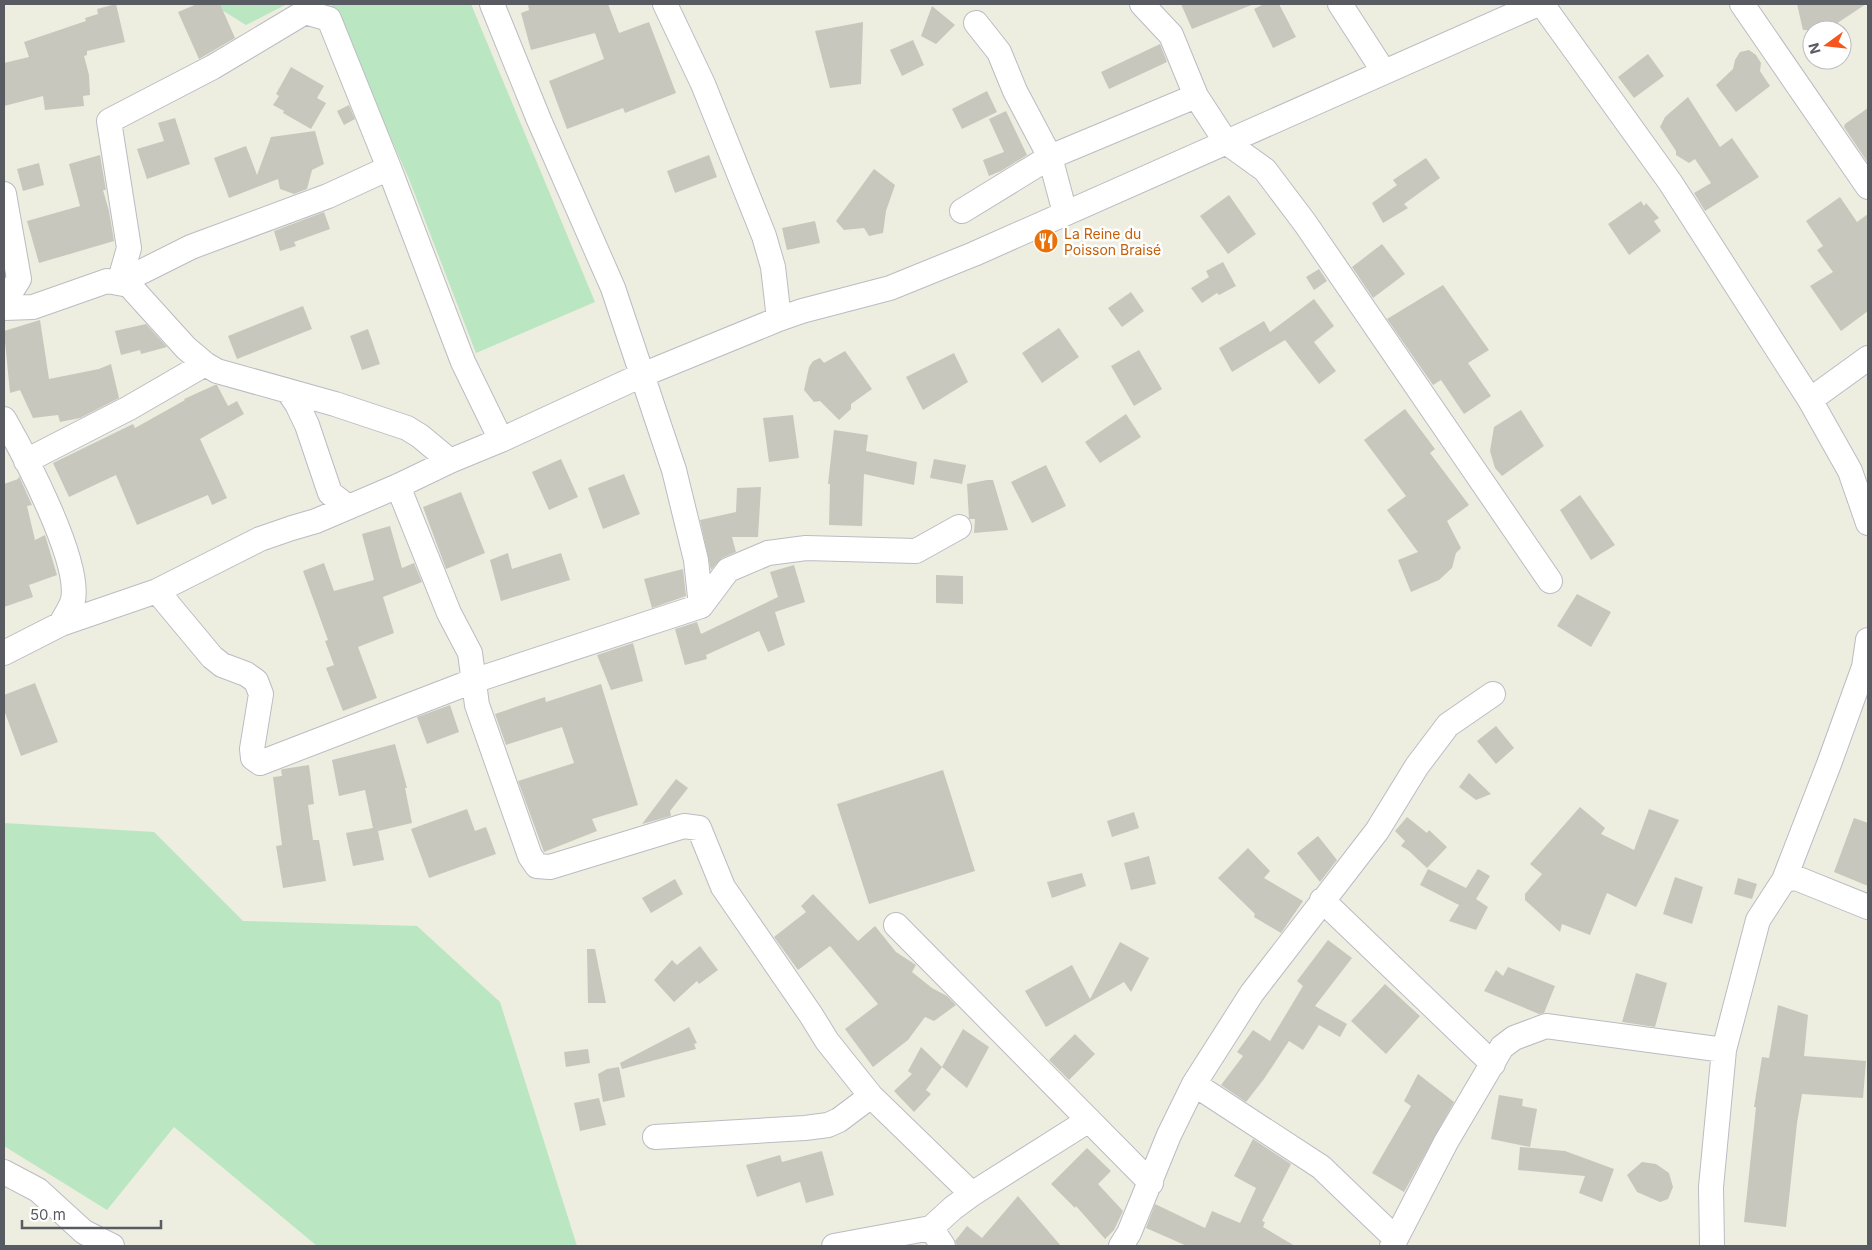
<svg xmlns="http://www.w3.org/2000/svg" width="1872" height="1250" font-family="Inter,sans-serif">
<rect width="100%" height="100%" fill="#edede0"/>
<!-- green -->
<path fill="#bae7c2" d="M212 4H287L246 25Z
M331 4H471L595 302 476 353 409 179Z
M4 823 154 832 243 921 417 926 500 1002 577 1246H317L174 1127 107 1210 4 1146Z"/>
<!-- building -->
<path fill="#c8c7bd" d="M116 4 125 42 87 51V55L84 56 89 75 90 95 83 96 84 106 45 110 43 96 4 106V63L29 57 24 42 86 21 85 18 98 14 97 9Z
M197 4H220L235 38 199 59 178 12Z
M528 4H608L619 33 649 22 676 93 625 113 623 108 567 129 549 81 604 59 595 33 531 50 521 13 529 10Z
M1181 4H1254L1192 29Z
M1264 4H1279L1296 37 1273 48 1254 9Z
M1797 4H1866L1827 30H1803Z
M932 6 955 25 936 44 921 36Z
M863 22 861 84 830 88 815 31Z
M913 40 924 65 902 76 890 50Z
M1160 44 1167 62 1109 89 1101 72Z
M1749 50 1756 55 1761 63 1760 71 1770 86 1736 112 1716 85 1733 69 1735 60 1740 52Z
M1648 54 1664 76 1634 98 1618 77Z
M291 67 324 86 317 98 326 103 311 129 283 113 284 111 273 105 279 96 276 94Z
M987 91 997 112 962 129 952 109Z
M1688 97 1720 147 1732 138 1759 177 1705 211 1694 193 1711 183 1695 159 1689 163 1676 155V151L1660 127 1665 117Z
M349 105 355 119 344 125 337 111Z
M1868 108V163L1844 127 1845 124Z
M1006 111 1027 155 1001 171 989 176 983 160 1004 152 989 119Z
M175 118 190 164 147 179 137 149 164 141 158 123Z
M315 131 324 164 312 170 307 189 294 194 280 189 278 179 229 198 214 158 246 146 257 175 271 137Z
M100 155 106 190H103L109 211 114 241 39 263 27 221 80 206 69 164Z
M709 155 717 177 675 193 667 171Z
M1426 158 1440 178 1404 204 1408 208 1383 223 1372 203 1397 185 1393 180Z
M39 163 44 185 23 191 17 169Z
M874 169 895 185 886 211 883 233 869 236 864 228 844 230 836 221Z
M1229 195 1256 234 1228 254 1200 216Z
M1840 197 1857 222 1868 214V311L1841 331 1810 286 1833 272 1817 250 1823 246 1806 221Z
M1641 201 1644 206 1646 203 1659 218 1654 221 1661 231 1629 255 1608 224Z
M324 212 330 229 294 242 296 246 280 251 274 231Z
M815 221 820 243 787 250 782 228Z
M1382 244 1405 274 1373 298 1352 267Z
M1223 262 1236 286 1219 295 1217 293 1202 303 1191 288 1209 277 1206 271Z
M1319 269 1327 281 1314 290 1306 277Z
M1443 285 1489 350 1468 363 1491 396 1464 414 1441 380 1433 385 1387 319Z
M1131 292 1144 311 1122 327 1108 308Z
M1314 299 1334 326 1314 342 1336 371 1319 384 1285 340 1232 372 1219 348 1264 321 1270 332Z
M303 306 312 329 237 359 228 336Z
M40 320 49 379 99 369 111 364 119 398 80 418 60 422 58 415 33 418 20 390 10 393 4 331Z
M146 324 167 347 141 354 140 350 121 355 115 331Z
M1059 328 1079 357 1042 383 1022 353Z
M368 329 380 364 362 370 350 336Z
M1139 350 1162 389 1134 406 1111 366Z
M845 351 872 389 851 404V409L839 420 820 401 814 402 804 390 809 367 813 361 820 358 824 363Z
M954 353 968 382 923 410 906 377Z
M215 385H217L228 406 237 401 244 414 200 439 227 498 212 505 208 495 137 525 116 475 69 497 53 463 133 424 135 428 185 400 184 399Z
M1405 409 1435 449 1430 453 1469 505 1447 521 1461 548 1456 553 1452 568 1439 580 1411 592 1398 560 1418 552 1387 510 1406 496 1364 440Z
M1521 410 1544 446 1502 476 1495 468 1490 451 1494 427Z
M1126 414 1141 437 1100 463 1085 442Z
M793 415 799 458 769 462 763 418Z
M834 430 868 435 866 451 917 462 914 485 864 474 862 526 829 525 830 484H828Z
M561 459 578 497 549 510 532 472Z
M934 459 966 465 962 484 930 478Z
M1046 465 1066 506 1032 523 1011 482Z
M624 474 640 514 603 529 588 488Z
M19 476 32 505 27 506 35 540 45 535 57 575 29 585 33 597 4 607V484L18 479Z
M987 480H993L1008 530 974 533 975 519H969L967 484Z
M761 487 758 537H732L736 552 722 558 711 570 700 520 736 512 737 488Z
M461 492 485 553 446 569 423 507Z
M1580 495 1615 545 1591 560 1560 510Z
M390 526 402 568 414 563 422 582 383 597 394 633 358 647 377 698 343 711 326 668 334 665 325 641 328 640 303 571 324 563 334 591 374 580 362 534Z
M508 553 512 569 561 553 570 580 501 601 490 560Z
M794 565 805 602 775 612 785 645 768 652 759 631 706 655 707 659 685 665 675 629 697 622 701 634 778 597 770 572Z
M683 569 686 596 652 608 644 579Z
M936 575 963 576V604L936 603Z
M1577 594 1611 612 1591 647 1557 626Z
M633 643 643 681 611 690 597 655Z
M35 683 58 742 21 756 4 710V695Z
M601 684 638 805 592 819 597 831 544 852 518 781 574 763 562 727 506 745 495 714 545 697 546 702Z
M450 705 459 732 427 744 417 717Z
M1496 726 1514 748 1496 764 1477 741Z
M395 744 407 788H405L412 823 378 831 384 860 353 866 346 833 373 828 365 790 339 796 332 760Z
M309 765 314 804 308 805 313 840H319L326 881 283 888 276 846 282 845 273 777 282 776 281 770 283 769Z
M943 770 975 871 869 904 837 804Z
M1469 773 1491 794 1476 800 1459 787Z
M676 779 688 788 670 811 671 816 642 824Z
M1580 807 1605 828 1601 834 1634 850 1649 809 1679 820 1636 907 1607 893 1590 935 1562 924 1560 932 1525 900V894L1542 874 1530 864Z
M467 809 475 831 486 827 496 854 429 878 411 829Z
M1134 812 1139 828 1112 837 1107 821Z
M1407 817 1427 833 1429 830 1447 847 1427 868 1409 851 1401 846 1405 841 1395 831Z
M1854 818 1868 823V886L1834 872Z
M1318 836 1337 860 1320 882 1297 853Z
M1248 848 1270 871 1264 878 1303 901 1281 933 1254 917 1255 914 1218 878Z
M1149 856 1156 884 1131 890 1124 863Z
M1428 869 1466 888 1478 869 1490 876 1476 899 1488 907 1476 930 1449 921 1459 905 1420 885Z
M1082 873 1086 886 1052 898 1047 882Z
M1675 877 1703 887 1692 924 1663 914Z
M1738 878 1757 884 1752 899 1734 894Z
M675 879 683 894 651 913 642 898Z
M813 894 858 941 875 926 896 952 916 965 912 972 932 988 947 996 956 1005 934 1021 925 1017 908 1040 873 1067 845 1029 878 1004 830 946 798 970 774 937 806 912 801 906Z
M1328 940 1352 958 1315 1006 1347 1024 1340 1037 1319 1025 1303 1050 1289 1041 1264 1079 1246 1102 1221 1085 1243 1056 1237 1052 1253 1030 1270 1041 1303 986 1297 981Z
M1120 942 1149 958 1131 992 1124 982 1046 1027 1025 991 1072 965 1090 999Z
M700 946 718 970 699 984 697 981 674 1002 654 980 672 960 677 965Z
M587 949H595L606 1003H588Z
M1508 967 1555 986 1544 1013 1539 1014 1484 991 1496 970 1503 976Z
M1636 973 1667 983 1655 1027 1622 1022Z
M1385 984 1420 1016 1386 1054 1351 1021Z
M1778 1005 1808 1015 1804 1056 1866 1061 1863 1098 1802 1094 1797 1123 1786 1227 1744 1222 1756 1107H1754L1762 1057 1769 1058Z
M689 1027 697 1043 694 1044 696 1049 622 1069 620 1063Z
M963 1029 989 1047 967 1088 942 1067Z
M1075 1034 1095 1054 1069 1080 1049 1060Z
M921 1047 942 1067 926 1090 931 1094 914 1112 894 1091 912 1074 908 1071Z
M588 1049 590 1063 566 1067 564 1052Z
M619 1067 625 1097 603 1102 598 1074 607 1069Z
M1418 1074 1454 1102 1404 1192 1372 1173 1411 1106 1404 1101Z
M1499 1095 1523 1099 1522 1106 1537 1109 1530 1147 1491 1139Z
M599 1098 606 1125 580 1131 574 1103Z
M1253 1139 1291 1164 1262 1221 1265 1222 1263 1227 1295 1246H1187L1146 1228 1155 1204 1205 1228 1212 1211 1240 1223 1256 1188 1234 1176Z
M1520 1147 1565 1151 1614 1169 1602 1202 1579 1193 1585 1176 1518 1170Z
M1087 1148 1111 1171 1098 1184 1123 1211 1114 1230 1105 1239 1076 1206 1075 1208 1051 1184Z
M822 1151 834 1195 806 1203 800 1182 757 1197 746 1165 780 1155 782 1162Z
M1642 1162 1656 1164 1669 1173 1673 1187 1668 1199 1660 1202 1637 1192 1627 1175Z
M1018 1196 1061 1246H957L955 1241 967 1226 982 1238Z"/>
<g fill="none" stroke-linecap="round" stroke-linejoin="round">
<defs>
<path id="minor" d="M492 4 539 120 613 288 674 470 696 560 701 606
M665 4 703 84 764 236 773 267 779 319
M1142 4 1171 35 1196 96 1226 142 1265 170 1305 223 1550 581
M1340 4 1384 72
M1542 4 1670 182 1810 400 1850 471 1868 523
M1742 4 1868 187
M305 12 329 19 389 168 328 196 191 247 119 283 129 248 109 121 213 67Z
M976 23 999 52 1015 91 1050 157 1065 213
M389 168 463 362 501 440
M4 194 19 279 4 303
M962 211 1050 157 1196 96
M4 308 33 307 107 281 129 285 186 348 205 364 217 371 335 404 407 428 420 436 450 461
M288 391 297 404 307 425 330 493 348 507
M1810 400 1868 358
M4 419C24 454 81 561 73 600 71 608 64 617 61 624
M26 461 129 408 205 364
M398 486 449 613 470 653 477 705 530 856 537 866 550 867 684 826 699 828 723 887 811 1015 827 1041 871 1096 972 1194
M157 591 212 657 222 665 246 674 256 681 261 694 252 749 253 758 260 763 473 681 701 606 728 570 768 553 806 548 916 551 959 527
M4 653 61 624 157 591 260 539 292 528 316 521 398 486 450 461 501 440 642 375 779 319 802 311 890 288 974 254 1538 4
M1784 880 1796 878 1868 907
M1322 900 1493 1064
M896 925 1151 1183
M1194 1084 1321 1167 1395 1238
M655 1137 805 1128 828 1125 839 1120 871 1096
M4 1172 38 1190 84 1232 112 1246
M931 1228 943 1246
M834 1246 931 1228 953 1208 972 1194 1089 1120
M1121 1246 1129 1233 1169 1135 1194 1084 1252 993 1377 831 1417 766 1448 725 1493 694
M1392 1246 1446 1142 1502 1047 1514 1038 1546 1026 1724 1050
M1712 1246 1711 1187 1724 1050 1758 920 1784 880 1829 764 1864 667 1868 640"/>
</defs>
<!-- minor casing -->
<use href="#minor" stroke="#bbbcc3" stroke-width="26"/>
<!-- minor -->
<use href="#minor" stroke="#fff" stroke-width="24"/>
</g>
<!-- icons -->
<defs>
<symbol id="restaurant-disc" viewBox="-11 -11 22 22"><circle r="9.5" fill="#e8710a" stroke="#fff"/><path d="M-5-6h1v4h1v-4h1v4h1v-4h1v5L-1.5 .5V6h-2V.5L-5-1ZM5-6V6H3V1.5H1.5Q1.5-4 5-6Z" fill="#fff"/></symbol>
</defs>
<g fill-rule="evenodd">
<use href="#restaurant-disc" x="1032" y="227" width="28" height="28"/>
</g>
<g text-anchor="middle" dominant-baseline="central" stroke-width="5" stroke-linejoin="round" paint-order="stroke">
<!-- food labels -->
<g font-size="14" fill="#c56008" stroke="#fff" text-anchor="start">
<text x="1064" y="233">La Reine du<tspan x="1064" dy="16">Poisson Braisé</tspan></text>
</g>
</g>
<!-- border -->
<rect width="1872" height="1250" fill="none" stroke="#595b62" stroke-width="10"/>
<!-- north arrow -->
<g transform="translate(1827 45) rotate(255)"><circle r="24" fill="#ffffff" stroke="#bdbdc0"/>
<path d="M0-4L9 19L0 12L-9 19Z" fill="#f5561e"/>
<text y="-8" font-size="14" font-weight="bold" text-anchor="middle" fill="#595b62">N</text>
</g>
<!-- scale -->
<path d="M22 1220v8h139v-8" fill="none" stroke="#595b62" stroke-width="2.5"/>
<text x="30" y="1220" font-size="15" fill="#595b62" stroke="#ffffff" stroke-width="4" paint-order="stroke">50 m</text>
</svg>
